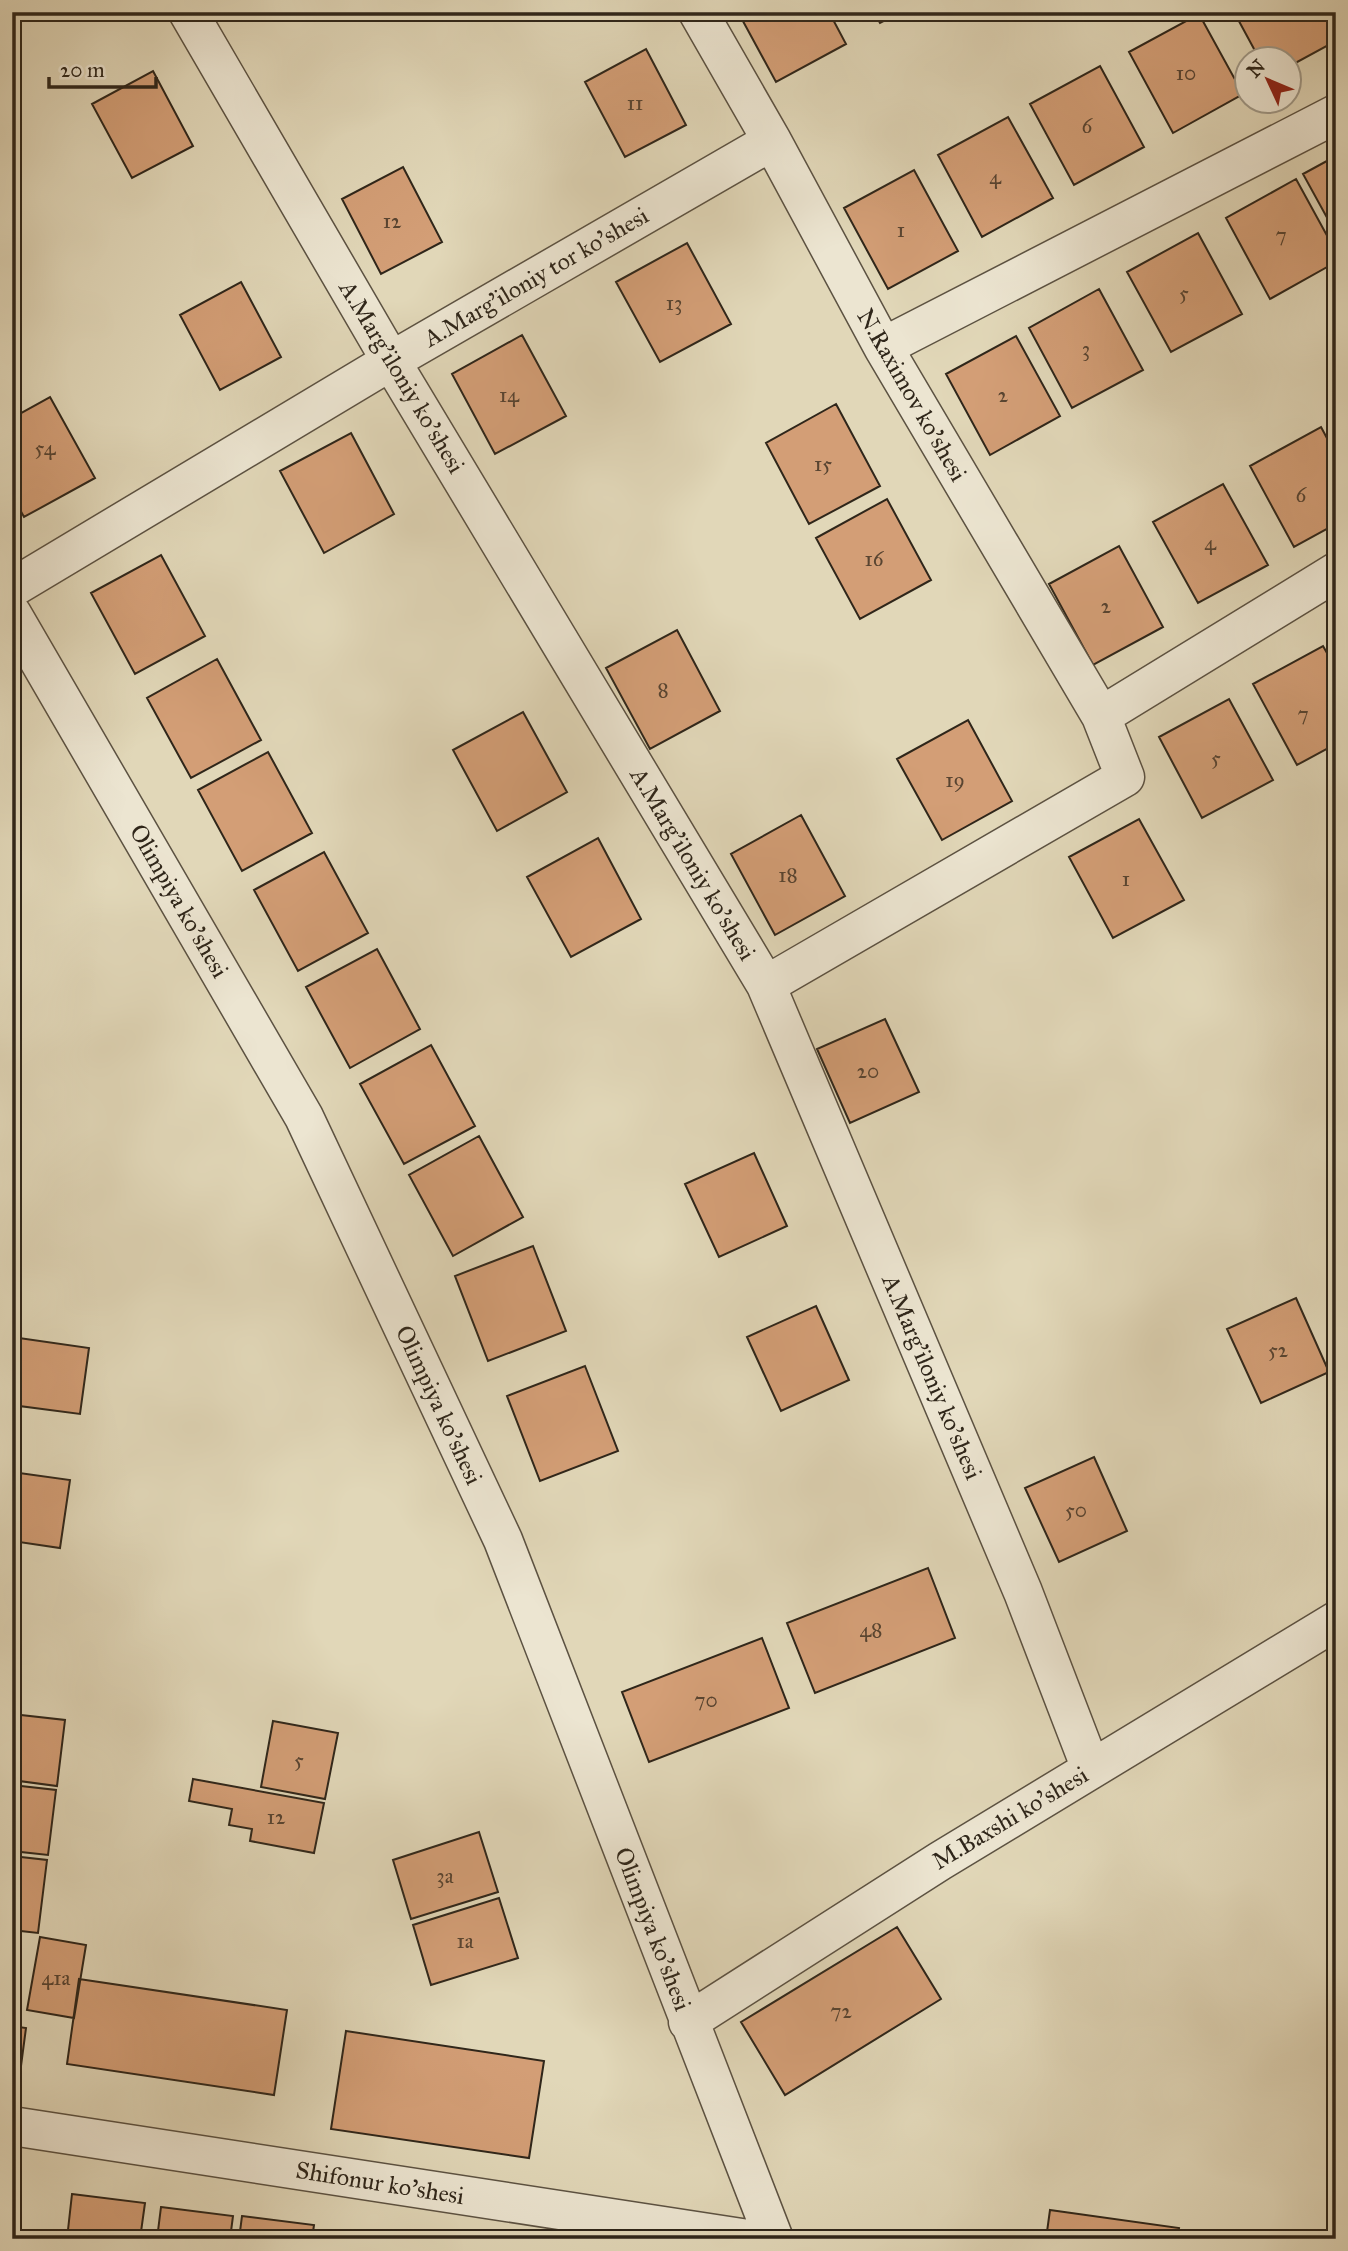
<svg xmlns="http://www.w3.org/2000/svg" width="1348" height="2251" font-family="'IM FELL Great Primer',serif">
<rect width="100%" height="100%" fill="#e1d7b8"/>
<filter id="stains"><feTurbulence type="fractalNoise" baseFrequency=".00286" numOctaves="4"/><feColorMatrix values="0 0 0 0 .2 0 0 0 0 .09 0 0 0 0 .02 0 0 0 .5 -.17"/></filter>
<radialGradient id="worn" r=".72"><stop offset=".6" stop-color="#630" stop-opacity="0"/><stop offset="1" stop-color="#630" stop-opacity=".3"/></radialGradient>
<!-- building -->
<path fill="#d39e76" stroke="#2f261a" stroke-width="2" d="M738 12H829L846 44 776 82Z
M874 12H901L880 23Z
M1234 12H1325L1336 32V41L1288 67V60H1260Z
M1199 14 1243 94 1173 133 1129 52Z
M646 49 686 125 625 157 585 82Z
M1100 66 1144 147 1074 185 1030 104Z
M153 71 193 146 132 178 92 104Z
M1008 117 1053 198 982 237 938 155Z
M1336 156V234L1303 174Z
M403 167 442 242 381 274 342 199Z
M914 170 958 251 888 289 844 208Z
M1296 179 1336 252V262L1270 299 1226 218Z
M1198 233 1242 314 1171 352 1127 272Z
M687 243 731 324 660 362 616 282Z
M241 282 281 357 220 390 180 315Z
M1099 289 1143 370 1072 408 1029 328Z
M522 335 566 416 495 454 452 374Z
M1016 336 1060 416 990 455 946 374Z
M50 397 95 478 24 517 12 495V418Z
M836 404 880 486 809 524 766 443Z
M1321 427 1336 455V524L1294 547 1250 466Z
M351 433 394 514 324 553 280 471Z
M1223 484 1268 565 1198 603 1153 522Z
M887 499 931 580 860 619 816 538Z
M1119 546 1163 627 1093 665 1049 584Z
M161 555 205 636 135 674 91 593Z
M677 630 720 711 650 749 606 668Z
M1323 646 1336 669V744L1297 765 1253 684Z
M217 659 261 740 191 778 147 698Z
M1229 699 1273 780 1202 818 1159 737Z
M523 712 567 792 497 831 453 750Z
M968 720 1012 801 942 840 897 759Z
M268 752 312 833 242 871 198 790Z
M801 815 845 896 775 935 731 854Z
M1139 819 1184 900 1113 938 1069 857Z
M598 838 641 919 571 957 527 877Z
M324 852 368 933 298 971 254 890Z
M377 949 420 1029 350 1068 306 987Z
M885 1019 919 1092 850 1123 817 1049Z
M431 1045 475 1126 404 1164 360 1084Z
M479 1136 523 1217 453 1256 409 1175Z
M754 1153 787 1226 719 1257 685 1184Z
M533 1246 566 1331 488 1361 455 1276Z
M1296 1298 1329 1372 1261 1403 1227 1329Z
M816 1306 849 1380 781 1411 747 1337Z
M12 1337 89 1348 80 1414 12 1405Z
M585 1366 618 1451 540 1481 507 1396Z
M1094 1457 1127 1531 1059 1562 1025 1488Z
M12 1472 70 1480 60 1548 12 1541Z
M928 1568 955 1638 815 1693 787 1623Z
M762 1638 789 1708 649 1762 622 1692Z
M12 1714 65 1720 57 1786 12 1780Z
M273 1721 338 1733 325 1799 261 1787Z
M193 1779 324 1803 314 1853 250 1841 252 1829 229 1825 232 1809 189 1801Z
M12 1785 56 1790 48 1855 12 1851Z
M479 1832 498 1892 411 1919 393 1860Z
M12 1856 47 1860 38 1933 12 1930Z
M499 1898 518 1958 431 1985 413 1925Z
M897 1927 941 1999 785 2095 741 2022Z
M40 1937 86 1945 74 2018 27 2010Z
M79 1979 287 2010 274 2095 67 2064Z
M12 2026 26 2028 19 2081 12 2080Z
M346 2031 544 2061 529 2158 331 2129Z
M72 2194 145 2203 140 2239H67Z
M161 2207 233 2216 230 2239H157Z
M1050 2210 1179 2228 1177 2239H1046Z
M242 2216 314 2225 312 2239H239Z
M348 2230 420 2239H347Z"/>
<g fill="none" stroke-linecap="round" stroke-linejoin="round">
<defs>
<path id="street" d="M188 12 391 361 766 985 1023 1592 1091 1769
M698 12 772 141 883 347 1101 716 1125 777 766 985
M883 347 1336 114
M12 588 391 361 772 141
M12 614 304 1117 503 1540 774 2239
M1101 716 1336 572
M688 2022 940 1861 1336 1621
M12 2126 748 2239"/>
</defs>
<!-- street casing -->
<use href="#street" stroke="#5c5242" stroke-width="41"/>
<!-- street -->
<use href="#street" stroke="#ece5d1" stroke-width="38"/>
</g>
<g text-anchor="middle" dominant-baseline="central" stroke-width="6" stroke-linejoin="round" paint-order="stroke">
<!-- number labels -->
<g font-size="21" fill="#584431">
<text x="1186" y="73">10</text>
<text x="635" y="103">11</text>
<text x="1087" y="126">6</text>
<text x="995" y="177">4</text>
<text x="392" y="221">12</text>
<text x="901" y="230">1</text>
<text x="1281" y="235">7</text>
<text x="1184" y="293">5</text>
<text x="674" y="303">13</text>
<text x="1086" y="349">3</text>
<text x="509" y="395">14</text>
<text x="1003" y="395">2</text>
<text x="45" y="448">54</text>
<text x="823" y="464">15</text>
<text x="1301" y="495">6</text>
<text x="1210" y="543">4</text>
<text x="874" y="559">16</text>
<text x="1106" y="606">2</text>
<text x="663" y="690">8</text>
<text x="1303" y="714">7</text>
<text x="1216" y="758">5</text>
<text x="955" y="780">19</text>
<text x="788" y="875">18</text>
<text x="1126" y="879">1</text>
<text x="868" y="1071">20</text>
<text x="1278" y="1350">52</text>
<text x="1076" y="1510">50</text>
<text x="871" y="1630">48</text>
<text x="706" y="1700">70</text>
<text x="299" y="1760">5</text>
<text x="276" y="1817">12</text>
<text x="445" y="1876">3a</text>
<text x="465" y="1941">1a</text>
<text x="56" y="1978">41a</text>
<text x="841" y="2011">72</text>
</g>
<!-- street labels -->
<g font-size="24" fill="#2f261a" stroke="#ece5d1">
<text transform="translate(536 277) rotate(-30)">A.Marg'iloniy tor ko'shesi</text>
<text transform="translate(402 377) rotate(59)">A.Marg'iloniy ko'shesi</text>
<text transform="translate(912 395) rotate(60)">N.Raximov ko'shesi</text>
<text transform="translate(693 864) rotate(59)">A.Marg'iloniy ko'shesi</text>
<text transform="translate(179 901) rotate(60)">Olimpiya ko'shesi</text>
<text transform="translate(932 1377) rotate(67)">A.Marg'iloniy ko'shesi</text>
<text transform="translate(439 1405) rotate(65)">Olimpiya ko'shesi</text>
<text transform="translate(1010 1818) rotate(-31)">M.Baxshi ko'shesi</text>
<text transform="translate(653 1929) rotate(69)">Olimpiya ko'shesi</text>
<text transform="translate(380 2183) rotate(9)">Shifonur ko'shesi</text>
</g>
</g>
<!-- margin -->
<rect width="1348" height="2251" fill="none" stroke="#e1d7b8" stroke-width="42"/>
<rect x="14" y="14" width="1320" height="2223" fill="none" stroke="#2f261a" stroke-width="3.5"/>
<rect x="21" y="21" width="1306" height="2209" fill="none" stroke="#2f261a" stroke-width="2"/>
<!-- north arrow -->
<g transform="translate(1268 80) rotate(314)"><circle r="33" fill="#ece5d1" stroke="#a09988" stroke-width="2"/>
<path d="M0-5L12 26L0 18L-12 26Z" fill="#8f2418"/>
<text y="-10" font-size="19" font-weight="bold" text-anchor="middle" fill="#2f261a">N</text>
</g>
<!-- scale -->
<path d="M49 77v10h107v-10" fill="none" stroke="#2f261a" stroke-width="3.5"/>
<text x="60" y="77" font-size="21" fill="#2f261a" stroke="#ece5d1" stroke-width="5" paint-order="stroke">20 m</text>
<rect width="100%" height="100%" filter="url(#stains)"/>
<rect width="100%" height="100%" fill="url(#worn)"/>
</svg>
